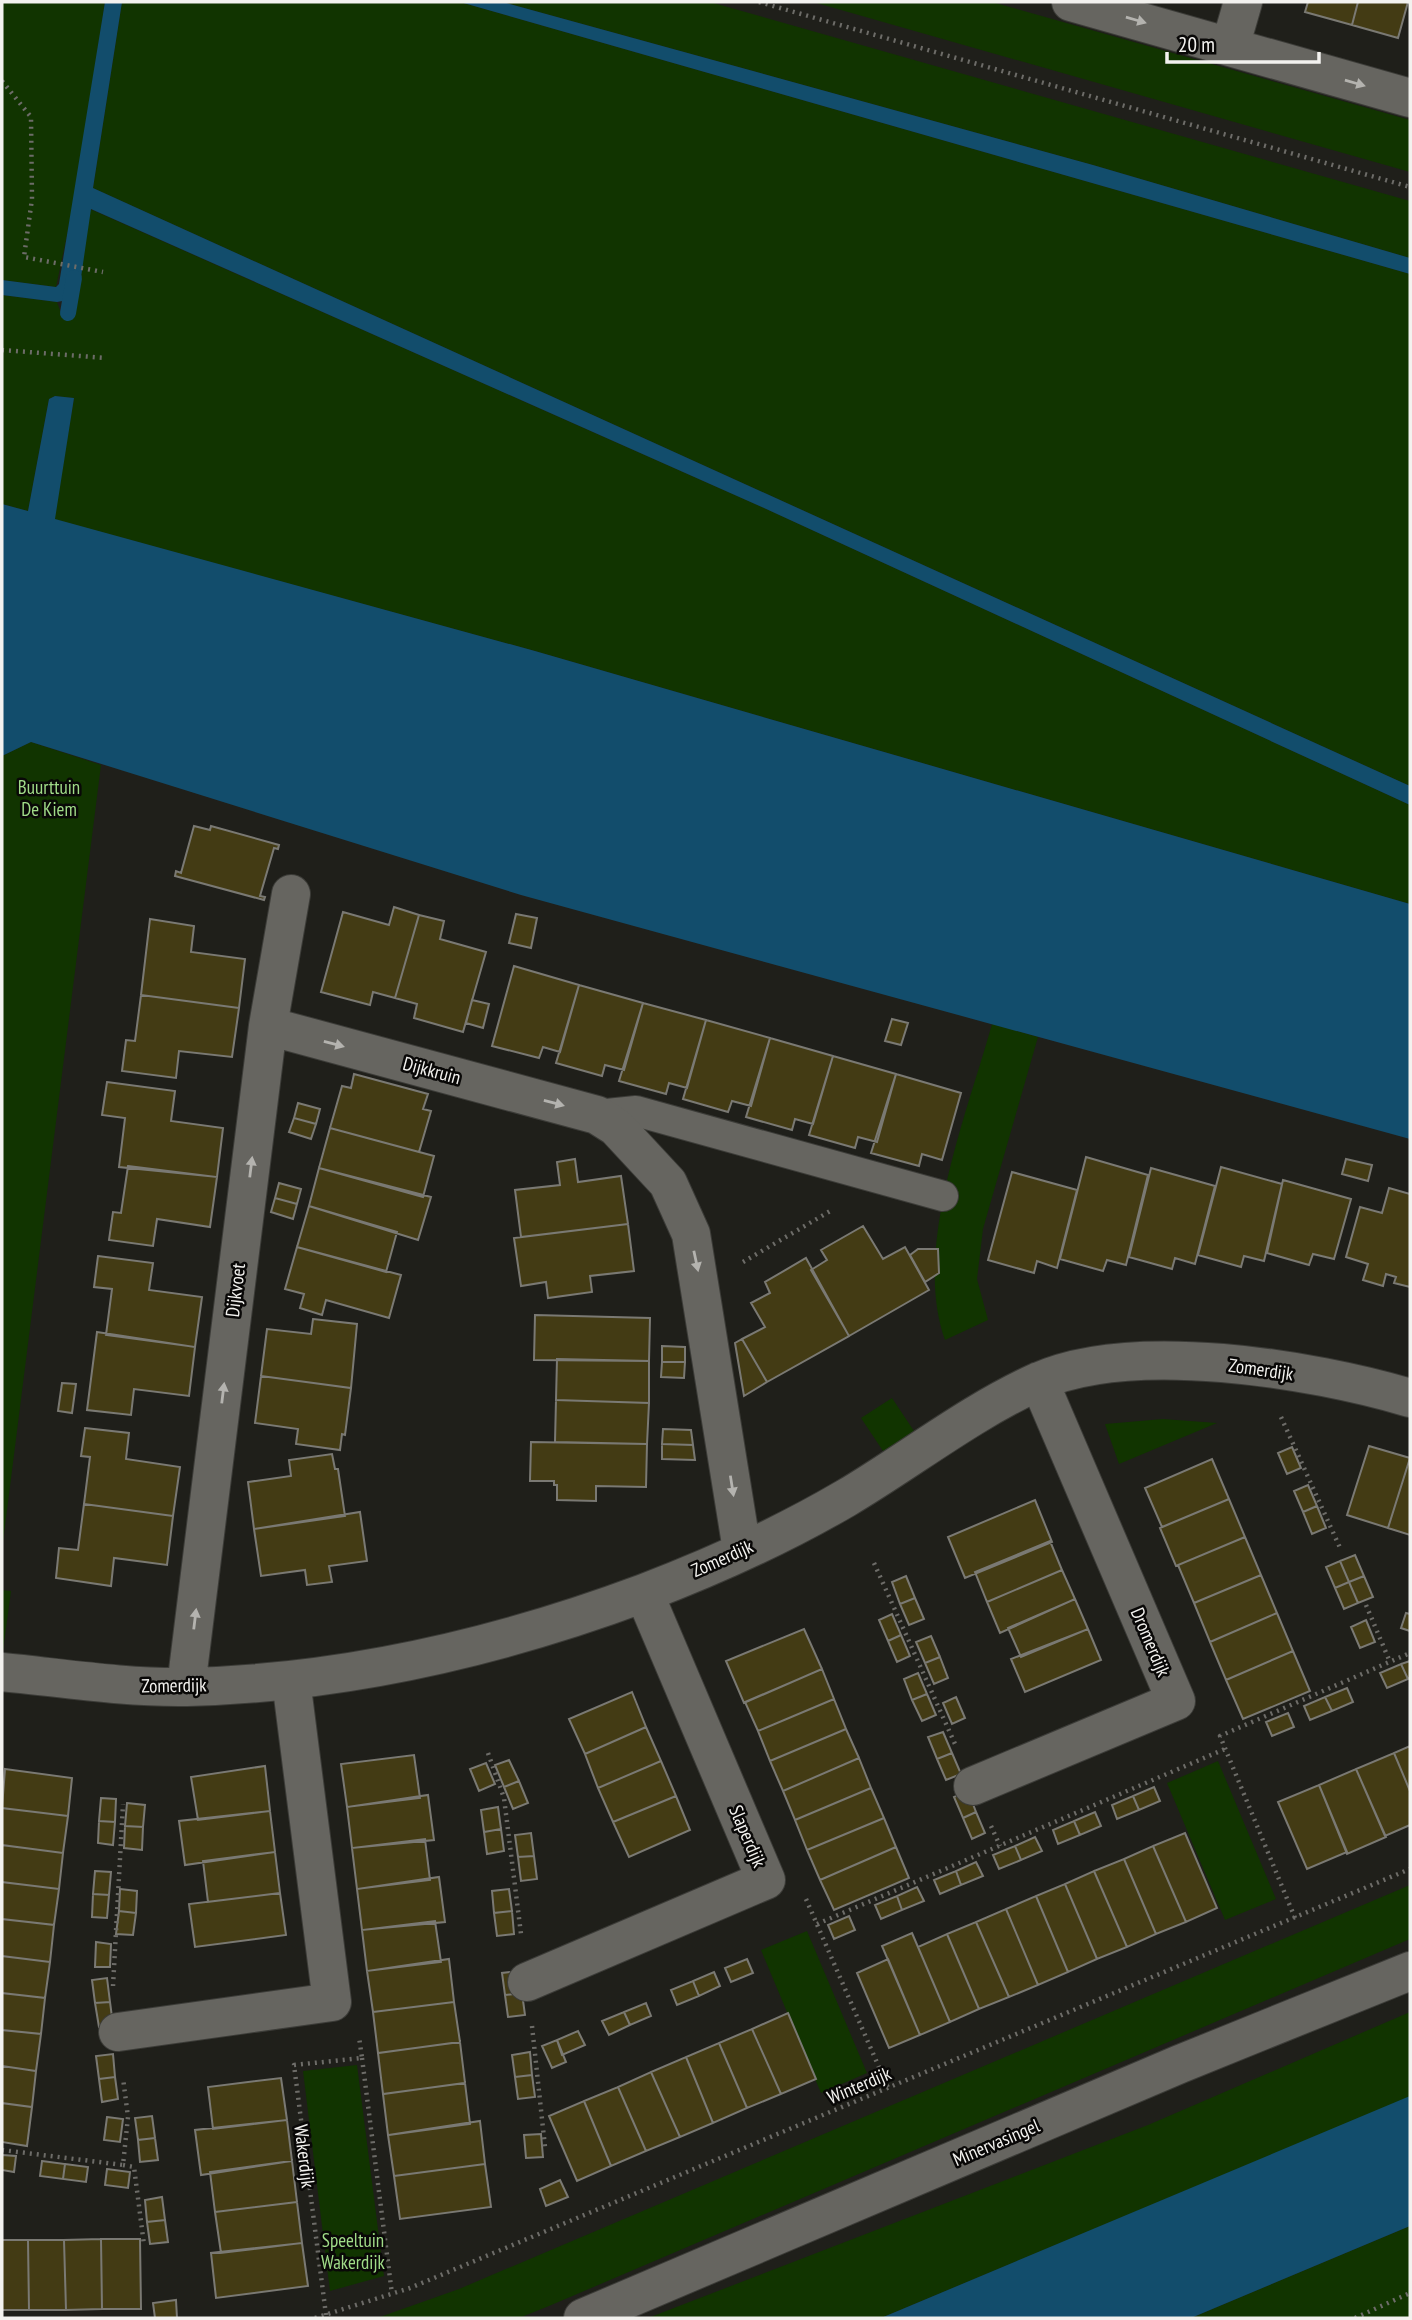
<svg xmlns="http://www.w3.org/2000/svg" width="1412" height="2320" font-family="'PT Sans Narrow',sans-serif">
<rect width="100%" height="100%" fill="#1f1f1a"/>
<!-- green -->
<path fill="#113400" d="M2 2H105L74 202 56 287 2 280Z
M122 2H460L1410 274V786L93 188Z
M503 2H710L1410 201V258L1093 165Z
M813 2H992L1410 120V172Z
M90 209 764 508 1410 805V904L535 651 54 519 74 398 55 396 49 399 28 511 2 504V295L57 302 61 313 75 314Z
M31 742 101 765 2 1550V756Z
M992 1024 1038 1037 983 1229 977 1279 988 1320 945 1340C912 1249 967 1114 992 1024Z
M892 1398 916 1434 885 1454 861 1418Z
M1163 1419 1217 1423 1119 1464 1105 1424Z
M2 1590 11 1591 3 1651H2Z
M1218 1761 1276 1899 1225 1920 1167 1783Z
M1410 1885V1939L549 2306 519 2318H377L459 2289Z
M807 1931 867 2073 821 2093 761 1950Z
M1410 2012V2097L881 2318H648L1148 2125Z
M357 2065 384 2276 330 2291 303 2071Z
M1410 2226V2318H1191Z"/>
<!-- water -->
<path fill="#124d6c" d="M105 2H122L93 188 1410 786V805L764 508 91 209 78 298 57 302 2 295V280L56 287 59 284Z
M460 2H503L1093 165 1410 258V274Z
M55 396 74 398 55 519 535 651 1410 904V1139L521 895 31 742 2 756V504L28 511 49 399Z
M1410 2096V2226L1191 2318H881Z"/>
<g fill="none" stroke-linecap="round" stroke-linejoin="round">
<!-- stream -->
<path stroke="#124d6c" stroke-width="16" d="M68 313 74 278"/>
</g>
<!-- building -->
<path fill="#433b14" stroke="#7a7973" stroke-width="2" d="M1308 2H1358L1352 25 1305 12Z
M1358 2H1408L1398 38 1352 25Z
M194 826 210 830 211 826 279 845 278 849 274 848 260 896 265 897 264 900 175 876 176 871 181 873Z
M394 907 419 915 395 998 373 992 370 1005 321 992 343 912 389 925Z
M516 914 537 918 531 948 509 943Z
M419 915 444 921 440 939 486 952 463 1032 414 1018 417 1004 395 998Z
M150 919 194 926 191 952 245 959 239 1008 141 995Z
M514 966 579 985 560 1052 543 1047 539 1058 492 1046Z
M579 985 643 1003 624 1070 605 1065 602 1076 556 1063Z
M141 995 239 1008 232 1057 179 1051 176 1078 122 1071 126 1040 135 1041Z
M472 1000 489 1004 483 1028 466 1023Z
M643 1003 706 1020 687 1088 669 1083 666 1094 619 1081Z
M892 1019 908 1023 901 1045 885 1041Z
M706 1020 770 1038 751 1106 732 1101 728 1112 683 1099Z
M770 1038 833 1056 813 1124 795 1119 792 1130 746 1117Z
M833 1056 896 1074 877 1142 858 1137 855 1148 809 1135Z
M354 1074 428 1094 423 1109 431 1111 419 1152 330 1128 342 1086 351 1088Z
M896 1074 961 1093 942 1160 922 1154 919 1166 871 1153Z
M107 1082 175 1091 171 1121 223 1128 217 1177 119 1167 125 1118 102 1115Z
M298 1103 320 1109 316 1124 294 1118Z
M294 1118 316 1124 311 1139 289 1132Z
M330 1128 434 1156 423 1197 319 1168Z
M1086 1157 1148 1175 1126 1265 1107 1260 1103 1271 1060 1259Z
M575 1159 578 1182 621 1176 628 1224 521 1237 515 1190 560 1185 557 1162Z
M1346 1159 1372 1165 1368 1181 1342 1174Z
M128 1166 217 1177 210 1227 157 1219 153 1246 109 1240 113 1212 121 1213Z
M1221 1167 1282 1184 1264 1261 1244 1256 1241 1267 1198 1255Z
M319 1168 431 1197 418 1240 309 1206Z
M1151 1168 1215 1186 1195 1264 1175 1258 1172 1269 1129 1257Z
M1012 1172 1077 1190 1057 1268 1037 1261 1034 1273 988 1260Z
M1283 1180 1351 1199 1334 1259 1313 1254 1309 1265 1267 1253Z
M279 1183 301 1189 297 1204 275 1198Z
M1389 1188 1410 1194V1287L1394 1283 1396 1277 1386 1274 1383 1286 1363 1280 1368 1264 1346 1257 1360 1207 1382 1213Z
M275 1198 297 1204 293 1219 271 1212Z
M309 1206 397 1232 386 1272 297 1247Z
M628 1224 634 1271 590 1276 592 1292 548 1298 546 1282 521 1286 514 1238Z
M863 1226 883 1259 905 1247 929 1290 849 1336 811 1270 827 1260 821 1250Z
M297 1247 401 1275 389 1318 326 1300 322 1315 300 1308 304 1294 285 1289Z
M918 1249H938L939 1273 925 1282 910 1255Z
M98 1256 153 1263 149 1290 202 1297 195 1347 106 1335 112 1289 94 1287Z
M806 1258 849 1336 767 1382 742 1339 765 1327 751 1303 770 1293 765 1282Z
M535 1315 650 1318 649 1361 534 1360Z
M313 1319 357 1324 351 1388 261 1376 267 1329 311 1334Z
M97 1332 195 1347 189 1396 134 1389 131 1415 87 1410Z
M742 1339 767 1382 744 1396 735 1343Z
M662 1346 685 1347V1362H662Z
M557 1359 649 1361V1403L556 1400Z
M662 1362H685L684 1378 661 1377Z
M261 1376 351 1388 345 1435 342 1434 340 1450 296 1444 298 1429 255 1423Z
M62 1383 76 1384 72 1413 58 1411Z
M556 1400 649 1403 647 1444 555 1442Z
M85 1428 129 1433 126 1459 180 1467 173 1516 84 1504 90 1457 81 1456Z
M663 1429 691 1430 693 1445 662 1444Z
M531 1442 647 1444 646 1487 596 1486V1501L557 1500V1485H554V1481H530Z
M662 1444 693 1445 695 1460 662 1459Z
M1369 1446 1410 1458 1388 1528 1347 1515Z
M1292 1447 1301 1468 1287 1474 1278 1453Z
M332 1454 335 1469H338L345 1516 254 1529 248 1482 291 1476 289 1460Z
M1410 1458V1535L1388 1528Z
M1212 1459 1229 1499 1162 1527 1145 1488Z
M1308 1485 1317 1506 1303 1512 1294 1491Z
M1229 1499 1245 1537 1176 1566 1160 1528Z
M1035 1500 1052 1542 965 1578 948 1537Z
M84 1504 173 1516 167 1565 114 1558 111 1586 56 1578 59 1548 78 1550Z
M1317 1506 1326 1528 1312 1534 1303 1512Z
M360 1512 367 1561 329 1566 332 1582 307 1585 305 1570 261 1576 254 1529Z
M1245 1537 1261 1575 1194 1603 1178 1565Z
M1050 1541 1062 1570 987 1602 975 1572Z
M1355 1555 1364 1576 1349 1582 1340 1561Z
M1340 1561 1349 1582 1335 1588 1326 1567Z
M1062 1570 1075 1599 1000 1633 987 1602Z
M1261 1575 1277 1613 1210 1642 1194 1603Z
M906 1576 915 1598 900 1604 892 1582Z
M1364 1576 1373 1597 1358 1603 1349 1582Z
M1349 1582 1358 1603 1344 1609 1335 1588Z
M915 1598 924 1619 909 1625 900 1604Z
M1075 1599 1088 1629 1021 1657 1008 1628Z
M1277 1613 1293 1651 1226 1680 1210 1642Z
M1406 1613 1410 1614V1631L1401 1628Z
M892 1614 901 1635 888 1641 879 1620Z
M1366 1620 1375 1642 1360 1648 1351 1627Z
M804 1629 822 1669 744 1703 726 1661Z
M1088 1629 1101 1660 1025 1692 1011 1659Z
M901 1635 910 1656 897 1662 888 1641Z
M931 1636 940 1657 925 1663 916 1642Z
M1293 1651 1310 1691 1243 1719 1226 1680Z
M940 1657 948 1678 934 1684 925 1663Z
M1410 1661V1678L1408 1679 1401 1664Z
M1401 1664 1408 1679 1387 1688 1380 1673Z
M822 1669 834 1699 758 1731 745 1702Z
M918 1673 927 1694 912 1700 904 1679Z
M1347 1688 1353 1702 1332 1711 1325 1697Z
M632 1692 646 1727 585 1754 569 1719Z
M927 1694 936 1715 922 1721 912 1700Z
M956 1697 965 1718 952 1724 943 1703Z
M1325 1697 1332 1711 1310 1720 1304 1706Z
M834 1699 846 1729 770 1761 758 1731Z
M1288 1713 1294 1727 1272 1736 1266 1722Z
M646 1727 661 1761 598 1788 585 1754Z
M846 1729 859 1758 783 1791 770 1761Z
M943 1732 952 1753 937 1759 928 1737Z
M1410 1746V1791L1394 1753Z
M952 1753 961 1774 946 1780 937 1759Z
M1394 1753 1410 1791V1825L1385 1836 1356 1769Z
M414 1755 420 1798 347 1807 341 1764Z
M859 1758 871 1788 795 1820 783 1791Z
M509 1760 519 1781 504 1787 495 1765Z
M661 1761 676 1796 613 1822 598 1788Z
M486 1763 495 1784 479 1791 470 1769Z
M265 1766 270 1811 198 1820 191 1777Z
M5 1769 72 1778 68 1816 2 1808Z
M1356 1769 1386 1837 1347 1854 1319 1785Z
M519 1781 528 1803 513 1809 504 1787Z
M1319 1785 1347 1852 1307 1869 1278 1802Z
M1154 1787 1160 1801 1139 1810 1133 1796Z
M871 1788 884 1818 807 1850 795 1820Z
M968 1791 976 1812 963 1818 954 1797Z
M428 1795 434 1840 352 1848 347 1807Z
M676 1796 690 1830 629 1857 613 1822Z
M1133 1796 1139 1810 1117 1819 1112 1805Z
M101 1798 116 1799 115 1822 99 1821Z
M127 1803 145 1805 143 1827 125 1826Z
M498 1807 501 1829 484 1832 481 1810Z
M2 1808 68 1816 63 1853 2 1845Z
M270 1811 275 1852 185 1865 179 1821Z
M976 1812 985 1833 972 1839 963 1818Z
M1095 1812 1101 1826 1080 1835 1074 1821Z
M884 1818 896 1847 820 1880 807 1850Z
M99 1821 115 1822 113 1845 98 1843Z
M1074 1821 1080 1835 1058 1844 1053 1830Z
M125 1826 143 1827 142 1850 124 1848Z
M501 1829 504 1851 487 1854 484 1832Z
M531 1833 534 1856 518 1857 515 1835Z
M1185 1833 1217 1908 1186 1922 1153 1846Z
M1035 1837 1042 1851 1021 1860 1015 1846Z
M425 1839 430 1880 357 1889 352 1848Z
M2 1845 63 1853 59 1889 2 1882Z
M1015 1846 1021 1860 999 1869 993 1855Z
M1153 1846 1186 1922 1156 1934 1124 1859Z
M896 1847 909 1878 834 1910 820 1880Z
M275 1852 280 1893 208 1902 203 1861Z
M534 1856 537 1879 521 1881 518 1857Z
M1124 1859 1156 1934 1127 1947 1094 1871Z
M976 1862 983 1876 961 1885 956 1871Z
M95 1871 111 1872 109 1895 93 1894Z
M956 1871 961 1885 940 1894 934 1880Z
M1094 1871 1127 1947 1097 1959 1065 1884Z
M439 1877 445 1922 362 1930 357 1889Z
M2 1882 59 1889 54 1925 2 1919Z
M1065 1884 1097 1959 1068 1972 1036 1896Z
M917 1887 924 1901 902 1910 897 1896Z
M120 1889 137 1891 136 1913 119 1911Z
M509 1889 512 1911 494 1913 492 1891Z
M280 1893 286 1935 195 1947 189 1904Z
M93 1894 109 1895 107 1918 92 1917Z
M897 1896 902 1910 881 1919 875 1905Z
M1036 1896 1068 1972 1038 1985 1006 1909Z
M1006 1909 1038 1985 1009 1997 976 1922Z
M119 1911 136 1913 133 1935 116 1934Z
M512 1911 514 1934 497 1936 494 1913Z
M849 1916 855 1930 834 1939 828 1925Z
M2 1919 54 1925 50 1962 2 1956Z
M435 1921 441 1962 367 1971 362 1930Z
M976 1922 1009 1997 979 2009 947 1934Z
M912 1933 950 2022 920 2035 882 1946Z
M947 1934 979 2009 950 2022 918 1947Z
M96 1942 111 1944 110 1967H95Z
M2 1956 50 1962 45 1998 2 1993Z
M449 1959 454 2002 373 2012 367 1971Z
M747 1959 753 1973 731 1982 725 1968Z
M888 1959 920 2035 889 2048 857 1973Z
M520 1971 522 1993 505 1995 502 1973Z
M714 1972 720 1986 699 1996 693 1981Z
M107 1978 110 2002 95 2003 92 1980Z
M693 1981 699 1996 677 2005 671 1990Z
M2 1993 45 1998 41 2034 2 2030Z
M522 1993 525 2015 508 2017 505 1995Z
M110 2002 113 2025 99 2027 95 2003Z
M454 2002 460 2042 378 2053 373 2012Z
M646 2003 651 2016 630 2025 624 2012Z
M624 2012 630 2025 609 2035 602 2021Z
M788 2013 816 2079 781 2094 752 2029Z
M752 2029 781 2094 747 2108 719 2043Z
M2 2030 41 2034 36 2071 2 2066Z
M578 2031 585 2045 562 2055 557 2040Z
M557 2040 566 2062 552 2068 542 2046Z
M460 2042 465 2083 383 2094 378 2053Z
M719 2043 747 2108 713 2123 686 2057Z
M530 2052 532 2075 515 2077 512 2055Z
M113 2054 115 2077 99 2079 96 2056Z
M686 2057 713 2123 680 2137 651 2072Z
M2 2066 36 2071 32 2107 2 2103Z
M651 2072 680 2137 646 2151 618 2087Z
M532 2075 535 2097 518 2099 515 2077Z
M115 2077 118 2099 102 2102 99 2079Z
M281 2078 287 2120 213 2129 208 2087Z
M465 2083 470 2124 388 2135 383 2094Z
M618 2087 646 2151 611 2166 584 2101Z
M584 2101 611 2166 577 2181 549 2116Z
M2 2103 32 2107 27 2146 2 2142Z
M152 2116 155 2138 138 2140 135 2118Z
M107 2117 123 2119 120 2142 104 2140Z
M287 2120 292 2161 201 2175 195 2130Z
M480 2121 485 2164 394 2176 388 2135Z
M541 2134 543 2157 526 2158 524 2135Z
M155 2138 158 2160 140 2162 138 2140Z
M2 2155 16 2156 14 2172 2 2170Z
M42 2161 65 2164 63 2179 40 2176Z
M292 2161 297 2202 215 2212 210 2172Z
M65 2164 88 2167 86 2182 63 2179Z
M485 2164 491 2207 400 2219 394 2176Z
M107 2169 130 2172 128 2188 105 2185Z
M560 2180 568 2197 546 2206 540 2189Z
M162 2197 165 2220 147 2222 145 2200Z
M297 2202 302 2243 221 2253 215 2212Z
M165 2220 168 2242 150 2244 147 2222Z
M101 2239 102 2309 66 2310 64 2240Z
M101 2239H140L141 2309H102Z
M2 2240H28L29 2310H2Z
M28 2240H64L66 2310H29Z
M302 2243 308 2286 216 2298 211 2253Z
M176 2300 177 2318H155L153 2303Z"/>
<g fill="none" stroke-linecap="round" stroke-linejoin="round">
<defs>
<path id="pedestrian" d="M597 1115 636 1111 943 1196"/>
<path id="minor" d="M1071 2 1410 98
M1230 47 1243 2
M268 1026 597 1115 616 1127 668 1183 691 1234 742 1550
M2 1672C63 1678 125 1688 187 1687 342 1683 499 1647 644 1593 712 1567 783 1535 846 1498 910 1460 969 1413 1037 1382 1132 1339 1312 1369 1410 1398
M186 1687 268 1026 291 894
M973 1786 1176 1701 1039 1381
M527 1982 766 1880 644 1593
M118 2032 332 2002 291 1680"/>
<path id="tertiary" d="M583 2318 1180 2064 1410 1971"/>
</defs>
<!-- pedestrian casing -->
<use href="#pedestrian" stroke="#3c3c38" stroke-width="32"/>
<!-- minor casing -->
<use href="#minor" stroke="#3c3c38" stroke-width="40"/>
<!-- tertiary casing -->
<use href="#tertiary" stroke="#3c3c38" stroke-width="40"/>
<!-- path -->
<path stroke="#6d6c68" stroke-width="4.5" stroke-dasharray="2 5" stroke-linecap="butt" d="M759 2 1410 187
M2 81 31 117 32 199 24 257 103 272
M2 350 106 358
M743 1262 832 1210
M1281 1417 1341 1550
M874 1563 955 1744
M1366 1605 1390 1662
M488 1753 504 1798 521 1934
M991 1826 1000 1846
M806 1899 888 2088
M1295 1918 1220 1736 1410 1653
M817 1924 1225 1749
M113 1986 123 1804
M532 2026 545 2147
M362 2058 392 2294
M2 2150 123 2165 128 2117 123 2078
M123 2165 134 2167 144 2245
M326 2315 294 2065 362 2058 359 2037
M315 2318 410 2288 1410 1869
M1355 2318 1410 2293"/>
<!-- pedestrian -->
<use href="#pedestrian" stroke="#666560" stroke-width="30"/>
<!-- minor -->
<use href="#minor" stroke="#666560" stroke-width="38"/>
<!-- tertiary -->
<use href="#tertiary" stroke="#666560" stroke-width="38"/>
</g>
<!-- one-way arrows -->
<defs><path id="oneway-solid" d="M-6-.8H1V-3.2L6.5 0L1 3.2V.8H-6Z" transform="scale(1.75)"/></defs>
<g fill="#b4b3af">
<use href="#oneway-solid" transform="translate(1136 20) rotate(16)"/>
<use href="#oneway-solid" transform="translate(1355 83) rotate(16)"/>
<use href="#oneway-solid" transform="translate(334 1044) rotate(15)"/>
<use href="#oneway-solid" transform="translate(554 1103) rotate(15)"/>
<use href="#oneway-solid" transform="translate(251 1167) rotate(-83)"/>
<use href="#oneway-solid" transform="translate(696 1261) rotate(78)"/>
<use href="#oneway-solid" transform="translate(223 1393) rotate(-83)"/>
<use href="#oneway-solid" transform="translate(732 1486) rotate(81)"/>
<use href="#oneway-solid" transform="translate(195 1619) rotate(-83)"/>
</g>
<g text-anchor="middle" dominant-baseline="central" stroke-width="5" stroke-linejoin="round" paint-order="stroke">
<!-- park labels -->
<g font-size="19" fill="#a0db88" stroke="#090807">
<text x="49" y="787">Buurttuin<tspan x="49" dy="22">De Kiem</tspan></text>
<text x="353" y="2240">Speeltuin<tspan x="353" dy="22">Wakerdijk</tspan></text>
</g>
<!-- street labels -->
<g font-size="19" fill="#f3f2ef" stroke="#090807">
<text transform="translate(432 1070) rotate(15)">Dijkkruin</text>
<text transform="translate(235 1290) rotate(-83)">Dijkvoet</text>
<text transform="translate(1261 1369) rotate(8)">Zomerdijk</text>
<text transform="translate(722 1558) rotate(-24)">Zomerdijk</text>
<text transform="translate(1151 1642) rotate(67)">Dromerdijk</text>
<text transform="translate(174 1685) rotate(-1)">Zomerdijk</text>
<text transform="translate(748 1836) rotate(67)">Slaperdijk</text>
<text transform="translate(859 2085) rotate(-23)">Winterdijk</text>
<text transform="translate(996 2142) rotate(-23)">Minervasingel</text>
<text transform="translate(305 2156) rotate(83)">Wakerdijk</text>
</g>
</g>
<!-- border -->
<rect width="1412" height="2320" fill="none" stroke="#f3f2ef" stroke-width="7"/>
<!-- scale -->
<path d="M1167 52v10h152v-10" fill="none" stroke="#f3f2ef" stroke-width="3.5"/>
<text x="1178" y="52" font-size="21" fill="#f3f2ef" stroke="#090807" stroke-width="5" paint-order="stroke">20 m</text>
</svg>
